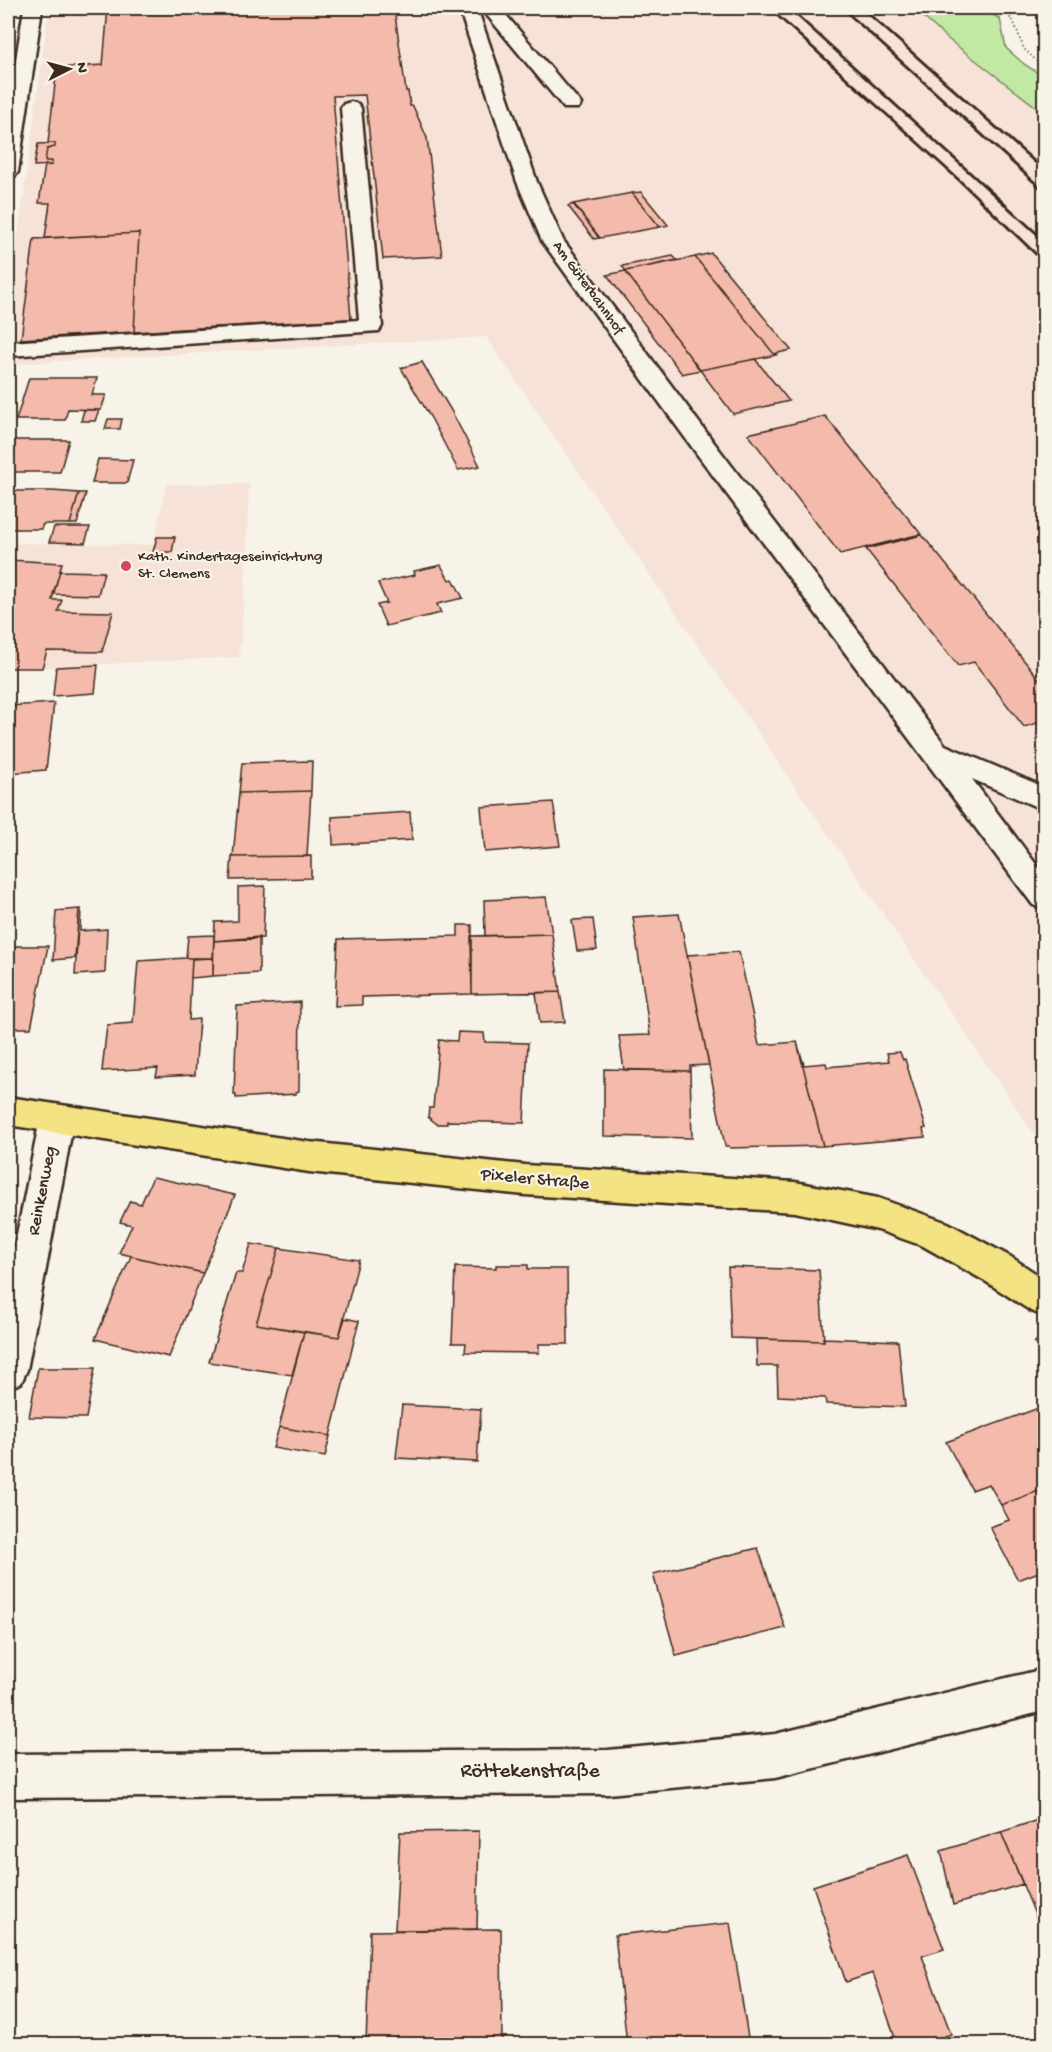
<svg xmlns="http://www.w3.org/2000/svg" width="1052" height="2052" font-family="'Gochi Hand',sans-serif">
<rect width="100%" height="100%" fill="#f7f3e8"/>
<filter id="ink" filterUnits="userSpaceOnUse"><feTurbulence type="fractalNoise" baseFrequency=".0167" numOctaves="2"/><feDisplacementMap in="SourceGraphic" scale="12" xChannelSelector="R" yChannelSelector="G"/><feConvolveMatrix kernelMatrix="1 2 1 2 8 2 1 2 1" color-interpolation-filters="sRGB"/></filter>
<g filter="url(#ink)">
<!-- built -->
<path fill="#f6e2d6" d="M49 8H913L948 39 1044 113V1148L486 337 8 364V310Z
M167 484H249L245 586 239 657 8 669V543L153 545Z"/>
<!-- green -->
<path fill="#c1e9a4" stroke="#7e8a61" stroke-width="1.5" d="M913 8H982L1000 19 1006 48 1024 64 1044 77V113L948 39Z"/>
<!-- building -->
<path fill="#f4baac" stroke="#3b2a1e" stroke-width="1.5" d="M108 8H394L406 91H408L410 106H413L427 138 442 256 383 259 365 95 333 96 351 319 134 332 139 233 45 238 50 203H39L45 165H52V161H45L47 149 55 147V143H48L57 68 103 65Z
M55 143V147L47 149 45 161H52V165L34 166 38 144Z
M641 192 668 225 660 227 632 193Z
M632 193 660 227 600 238 573 204Z
M574 204 599 238 594 239 568 206Z
M139 233 134 332 21 339 34 239Z
M711 253 791 350 774 354 695 257Z
M673 256 677 260 626 271 622 266Z
M695 257 774 354 776 355 700 370 625 271Z
M625 271 700 370 682 374 607 275Z
M755 359 789 401 733 414 700 370Z
M422 362 452 412 480 466 458 470 431 418 401 368Z
M29 378H97L92 395H106L101 410 68 409 65 420H16Z
M84 410H99L95 421H81Z
M825 416 921 534 840 554 748 434Z
M108 419H122L120 429H105Z
M8 440H69L60 472H8Z
M98 459 133 460 127 483H92Z
M8 491H52L79 493 70 524H43L41 529H8Z
M79 493H86L77 524H70Z
M54 527H90L85 543 49 542Z
M922 535 1044 685V721L1024 727 974 662 958 666 866 549Z
M157 537H175L172 552H153Z
M8 560 62 563 52 600H62L58 611 113 612 102 652 47 651 42 668H8Z
M441 565 449 580 453 579 463 598 437 604 441 613 386 626 377 605 387 603 378 583 415 575 414 571Z
M60 571 104 572 98 595 53 594Z
M98 665 95 693 53 696 56 667Z
M54 703 46 770 8 773V706Z
M312 761 311 791 239 793 242 763Z
M311 791 307 856 233 857 239 793Z
M553 802 560 846 485 852 481 807Z
M410 812 412 840 333 845 332 817Z
M311 856V878L230 880 232 857Z
M265 886 263 938 214 941 215 922 238 921V887Z
M546 897 552 934 485 936 484 900Z
M79 909 75 958 53 960 56 911Z
M79 909H81L80 931 107 929 105 973 75 975Z
M679 914 709 1065 690 1066V1071L624 1070 619 1036 650 1035 633 917Z
M593 919 597 950 577 951 572 920Z
M458 925H472V994L362 997V1005L335 1006 338 939 458 936Z
M552 934 560 992 472 994 471 936Z
M214 935 213 958H186L188 936Z
M259 937V973L213 976 214 941Z
M8 946H48L31 1028H8Z
M739 952 759 1045 797 1042 823 1146 730 1148 729 1146H725L687 955Z
M186 958H192L189 1020 199 1019 195 1075 156 1077 158 1068 102 1071 107 1025 133 1023 138 961Z
M213 958V976L191 978 192 959Z
M560 992 565 1022 540 1023 536 993Z
M300 1002 299 1091 296 1092V1094L236 1098V1095H234L237 1006Z
M458 1032 484 1033 485 1042 528 1043 524 1123 447 1121V1124H437L428 1117 429 1108H433L439 1040 457 1041Z
M797 1042 804 1065 826 1063 827 1067 889 1061 887 1053 900 1052 903 1060 905 1059 926 1128 923 1129 925 1137 823 1146Z
M604 1069 690 1071 692 1138 604 1136Z
M153 1177 235 1195 203 1273 119 1253 132 1225 120 1222 130 1201 141 1204Z
M251 1244 279 1248 256 1324 304 1332 292 1375 209 1362 236 1273H242Z
M279 1248 359 1260 339 1337 256 1324Z
M131 1256 203 1273 169 1357 95 1339Z
M496 1265H528V1269H567L568 1344H539V1353L465 1352 466 1343H452L455 1267 496 1268Z
M728 1267 819 1270 824 1341 731 1338Z
M345 1318 359 1321 330 1436 279 1427 304 1332 339 1337Z
M823 1338 898 1341 905 1407 826 1404 825 1398 778 1396 777 1366H757L756 1339 824 1341Z
M38 1368H95L86 1418 29 1417Z
M402 1405 481 1409 477 1462 396 1458Z
M1044 1406V1489L1001 1505 989 1484 972 1490 946 1442Z
M279 1427 330 1436 325 1457 273 1448Z
M1044 1489V1570L1018 1580 990 1527 1009 1520 1001 1505Z
M758 1548 785 1628 676 1656 653 1574Z
M1044 1818V1936L1001 1832Z
M479 1831 477 1929 395 1930 400 1832Z
M1001 1832 1023 1884 953 1905 941 1851Z
M908 1855 944 1949 922 1956 951 2034 922 2044H897L873 1973 846 1982 813 1886Z
M730 1923 749 2044H627L615 1935Z
M501 1929 502 2044H366L370 1931Z"/>
<g fill="none" stroke-linecap="round" stroke-linejoin="round">
<defs>
<path id="minor" d="M24 8H42L18 172 15 176 8 178V111Z
M459 8H477L537 182 563 240 715 444 945 745 1044 787V810L972 779 1044 875V909L1033 905 697 454 542 241 517 182Z
M485 8H500L578 100 581 104 578 108H564L486 14 483 10Z
M351 102 358 104 361 108 382 326 379 331 8 356V342L359 320 341 108 344 104Z
M57 1105 69 1109 74 1119 27 1370 21 1383 8 1388V1279L40 1119 45 1109Z
M1044 1669V1711L775 1778 608 1794 8 1798V1754L608 1750 775 1734Z"/>
<path id="major" d="M8 1097 309 1142 525 1165 795 1182 878 1198 948 1223 1011 1257 1044 1279V1316L1031 1311 985 1281 923 1246 878 1230 795 1212 525 1195 309 1172 8 1125Z"/>
</defs>
<!-- minor casing -->
<use href="#minor" stroke="#3b2a1e" stroke-width="5"/>
<!-- major casing -->
<use href="#major" stroke="#3b2a1e" stroke-width="5"/>
<!-- path-far1 -->
<path stroke="#3b2a1e" stroke-width="2" stroke-dasharray="1 3" stroke-linecap="butt" d="M997 8 1013 20 1024 49 1044 68"/>
<!-- path -->
<path stroke="#3b2a1e" stroke-width="4.5" stroke-dasharray="2 6" stroke-linecap="butt" d="M1035 1341 1044 1348"/>
<!-- minor -->
<use href="#minor" fill="#f7f3e8" fill-rule="evenodd"/>
<!-- major -->
<use href="#major" fill="#f4e382" fill-rule="evenodd"/>
<!-- rail -->
<path stroke="#3b2a1e" stroke-width="3" d="M769 8 960 181 1044 262
M789 8 1044 240
M842 8 1044 191
M862 8 1044 170"/>
</g>
</g>
<!-- markers -->
<circle fill="#d1495b" stroke="#f7f3e8" stroke-width="2" cx="126" cy="566" r="6"/>
<g text-anchor="middle" dominant-baseline="central" stroke-width="4.5" stroke-linejoin="round" paint-order="stroke">
<!-- far-street labels -->
<g font-size="15" fill="#3b2a1e" stroke="#f7f3e8">
<text transform="translate(588 288) rotate(54)">Am Güterbahnhof</text>
</g>
<!-- far-poi labels -->
<g font-size="15" fill="#3b2a1e" stroke="#f7f3e8" text-anchor="start">
<text x="138" y="557">Kath. Kindertageseinrichtung<tspan x="138" dy="17">St. Clemens</tspan></text>
</g>
<!-- street labels -->
<g font-size="18" fill="#3b2a1e" stroke="#f7f3e8">
<text transform="translate(535 1180) rotate(5)">Pixeler Straße</text>
<text transform="translate(43 1191) rotate(-79)">Reinkenweg</text>
</g>
<!-- near-street labels -->
<g font-size="21" fill="#3b2a1e" stroke="#f7f3e8">
<text x="530" y="1772">Röttekenstraße</text>
</g>
</g>
<!-- margin -->
<rect width="1052" height="2052" fill="none" stroke="#f7f3e8" stroke-width="30"/>
<rect x="15" y="15" width="1022" height="2022" fill="none" stroke="#3b2a1e" stroke-width="2" filter="url(#ink)"/>
<!-- north arrow -->
<g transform="translate(69 69) rotate(84)" stroke="#f7f3e8" stroke-width="4.5" paint-order="stroke">
<path d="M0-4.5L10 22L0 15L-10 22Z" fill="#3b2a1e"/>
<text y="-9" font-size="16" font-weight="bold" text-anchor="middle" fill="#3b2a1e">N</text>
</g>
</svg>
